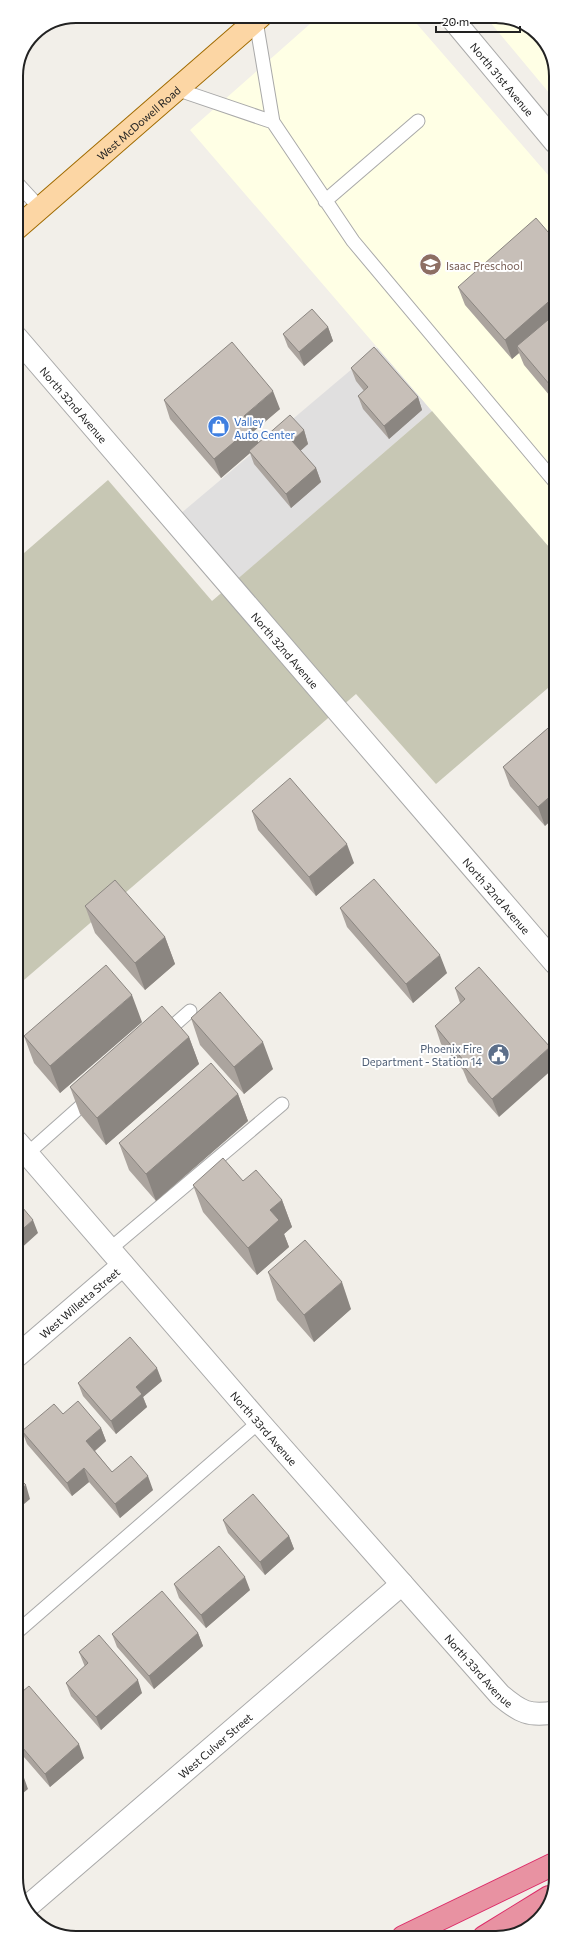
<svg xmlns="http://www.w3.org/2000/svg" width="572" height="1954" font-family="Commissioner,sans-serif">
<rect width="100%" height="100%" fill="#f2efe9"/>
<!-- residential -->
<path fill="#e0dfdf" d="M378 347 432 411 231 585 173 520Z"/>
<!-- education -->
<path fill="#ffffe5" d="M319 16H410L555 183V554L190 130Z
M485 16H504L536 31 555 64V100Z"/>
<!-- construction -->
<path fill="#c7c7b4" d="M432 411 555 554V682L436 784 356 694 17 986 16 560 108 480 212 601Z"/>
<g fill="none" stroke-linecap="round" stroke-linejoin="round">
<defs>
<path id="service" d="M256 21 273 122 353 241 555 482
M176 89 273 122
M16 182 40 208
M325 201 418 121
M164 1034 190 1011
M27 1154 90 1098
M110 1249 282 1104
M17 1632 259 1422"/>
<g id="minor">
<path id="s1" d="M16 337 555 963"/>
<path id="s2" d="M17 1142 259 1422 500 1695C520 1712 529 1717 556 1712"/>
<path id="s3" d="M17 1356 123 1265"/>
<path id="s4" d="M27 1907 402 1584"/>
</g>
<g id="tertiary">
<path id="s5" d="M450 16 555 142"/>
</g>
<g id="primary">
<path id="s6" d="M16 229 261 16"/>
</g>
<path id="motorway" d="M403 1937 556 1863
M484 1937 549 1897"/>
</defs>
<!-- service casing -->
<use href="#service" stroke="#a9a9a9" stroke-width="15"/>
<!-- minor casing -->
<use href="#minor" stroke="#a9a9a9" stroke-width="24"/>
<!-- tertiary casing -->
<use href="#tertiary" stroke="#a9a9a9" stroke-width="24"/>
<!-- primary casing -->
<use href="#primary" stroke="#a06b00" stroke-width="24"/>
<!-- motorway casing -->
<use href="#motorway" stroke="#dc2a67" stroke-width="24"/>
<!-- service -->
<use href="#service" stroke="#fff" stroke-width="13"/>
<!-- minor -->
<use href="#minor" stroke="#fff" stroke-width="22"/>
<!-- tertiary -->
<use href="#tertiary" stroke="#fff" stroke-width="22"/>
<!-- primary -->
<use href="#primary" stroke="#fcd6a4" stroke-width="22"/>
<!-- motorway -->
<use href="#motorway" stroke="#e892a2" stroke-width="22"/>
</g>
<!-- wall -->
<path fill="#aba49e" d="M555 240V402L524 365 519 353 512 359 465 305 458 287Z
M328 327 333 341 304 366 288 347 283 334Z
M351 368 418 397 422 410 389 439 363 409 358 396 364 391 356 381Z
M164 400 280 409 254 431 258 442 304 430 308 444 300 451 316 468 321 482 291 508 254 464 250 453 221 478 170 419Z
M555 722 545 826 510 786 503 767Z
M252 811 354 863 316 896 258 830Z
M85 906 165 937 175 964 145 990 95 933Z
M340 908 447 973 413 1003 347 927Z
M479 967 499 1117 468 1082 463 1070 441 1044 435 1026 460 1003 455 988Z
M191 1018 273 1069 244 1094 200 1045Z
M142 1022 60 1093 34 1063 24 1036Z
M189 1037 199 1064 106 1145 80 1114 70 1087Z
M238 1094 248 1121 156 1201 129 1170 119 1143Z
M243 1181 282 1200 292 1227 284 1234 289 1247 257 1275 203 1212 193 1185Z
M268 1272 351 1309 314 1342 277 1300Z
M162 1381 143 1397 147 1407 116 1434 83 1396 78 1383Z
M63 1414 101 1428 106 1441 95 1451 112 1472 153 1490 120 1518 89 1482 72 1496 27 1444 22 1431Z
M223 1520 289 1536 294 1549 265 1575 228 1533Z
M174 1584 250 1590 206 1628 179 1598Z
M198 1633 203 1646 154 1689 117 1647 112 1634Z
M79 1652 142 1693 101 1730 71 1696 66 1683 85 1667Z
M17 1696 84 1758 50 1787 17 1749Z"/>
<!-- shaded-wall -->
<path fill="#8b8681" d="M555 296V321L517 346 519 353 512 359 505 340Z
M328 327 333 341 304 366 299 352Z
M555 381V399L550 385Z
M273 391 280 409 254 431 259 445 249 451 250 453 221 478 214 459 244 416Z
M418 397 422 410 389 439 384 426Z
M304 430 308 444 297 454 292 441Z
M316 468 321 482 291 508 286 494Z
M555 792V817L545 826 538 807Z
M347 844 354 863 316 896 309 877Z
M165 937 175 964 145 990 135 963Z
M440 955 447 973 413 1003 406 984Z
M132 995 142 1022 60 1093 50 1066Z
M189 1037 199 1064 106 1145 97 1118Z
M263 1042 273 1069 244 1094 234 1067Z
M550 1047 555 1062V1067L499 1117 492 1099Z
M238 1094 248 1121 156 1201 146 1174Z
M282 1200 292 1227 284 1234 289 1247 257 1275 248 1248 270 1210Z
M33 1220 38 1233 17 1252V1234Z
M342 1282 351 1309 314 1342 304 1315Z
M157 1368 162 1381 143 1397 147 1407 116 1434 111 1421 136 1387Z
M101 1428 106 1441 91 1454 86 1441Z
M84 1468 89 1482 72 1496 67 1483Z
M148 1476 153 1490 120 1518 115 1504Z
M26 1485 30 1499 17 1510V1493Z
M289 1536 294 1549 265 1575 260 1562Z
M245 1577 250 1590 206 1628 201 1615Z
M198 1633 203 1646 154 1689 149 1676Z
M138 1680 142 1693 101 1730 96 1717Z
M79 1744 84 1758 50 1787 45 1774Z
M23 1775 28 1789 17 1798V1780Z"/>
<!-- building -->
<path fill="#c7bfb8" stroke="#8b8681" d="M536 218 555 240V296L505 340 458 287Z
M312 309 328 327 299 352 283 334Z
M555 314V381L550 385 517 346Z
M232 342 273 391 244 416 253 426 214 459 164 400Z
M374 347 418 397 384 426 358 396 368 387 351 368Z
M290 415 304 430 292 441 316 468 286 494 249 451Z
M555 722V792L538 807 503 767Z
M290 778 347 844 309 877 252 811Z
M374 879 440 955 406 984 340 908Z
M115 880 165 937 135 963 85 906Z
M106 965 132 995 50 1066 24 1036Z
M479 967 550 1047 492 1099 461 1063 464 1061 435 1026 465 999 455 988Z
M220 992 263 1042 234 1067 191 1018Z
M162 1006 189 1037 97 1118 70 1087Z
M211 1063 238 1094 146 1174 119 1143Z
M223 1158 243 1181 256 1170 282 1200 270 1210 279 1220 248 1248 193 1185Z
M17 1201 33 1220 17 1234Z
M305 1240 342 1282 304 1315 268 1272Z
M130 1337 157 1368 136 1387 142 1394 111 1421 78 1383Z
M78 1401 101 1428 86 1441 112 1472 131 1456 148 1476 115 1504 84 1468 67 1483 22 1431 54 1404 63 1414Z
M17 1476 26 1485 17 1493Z
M253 1494 289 1536 260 1562 223 1520Z
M219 1546 245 1577 201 1615 174 1584Z
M162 1591 198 1633 149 1676 112 1634Z
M99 1635 138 1680 96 1717 66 1683 88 1663 79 1652Z
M29 1686 79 1744 45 1774 17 1741V1696Z
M17 1769 23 1775 17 1780Z"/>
<!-- icons -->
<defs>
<symbol id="school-disc" viewBox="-11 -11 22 22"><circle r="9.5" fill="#8d6e63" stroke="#fff"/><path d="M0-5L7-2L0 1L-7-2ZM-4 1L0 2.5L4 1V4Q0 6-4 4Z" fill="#fff"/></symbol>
<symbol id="shop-disc" viewBox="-11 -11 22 22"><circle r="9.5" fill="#3f7fe0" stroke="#fff"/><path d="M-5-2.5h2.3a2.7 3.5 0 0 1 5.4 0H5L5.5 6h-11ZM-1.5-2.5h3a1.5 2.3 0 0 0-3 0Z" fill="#fff"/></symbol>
<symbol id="civic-disc" viewBox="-11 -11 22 22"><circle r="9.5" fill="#5c6f8a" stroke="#fff"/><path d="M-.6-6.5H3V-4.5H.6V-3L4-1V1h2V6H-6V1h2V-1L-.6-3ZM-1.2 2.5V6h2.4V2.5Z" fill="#fff"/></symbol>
</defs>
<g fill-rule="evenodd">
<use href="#school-disc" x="418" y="252" width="25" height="25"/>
<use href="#shop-disc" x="206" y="414" width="25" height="25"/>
<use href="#civic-disc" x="486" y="1042" width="25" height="25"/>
</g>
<g text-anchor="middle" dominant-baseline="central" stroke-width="4" stroke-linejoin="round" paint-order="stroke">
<!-- street labels -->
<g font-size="11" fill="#222" stroke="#fff">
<text stroke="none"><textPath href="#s5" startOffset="82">North 31st Avenue</textPath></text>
<text stroke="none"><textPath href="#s6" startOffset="162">West McDowell Road</textPath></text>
<text stroke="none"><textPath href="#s1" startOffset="89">North 32nd Avenue</textPath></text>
<text stroke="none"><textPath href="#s1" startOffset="413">North 32nd Avenue</textPath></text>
<text stroke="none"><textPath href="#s1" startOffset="737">North 32nd Avenue</textPath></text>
<text stroke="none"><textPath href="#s3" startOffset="82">West Willetta Street</textPath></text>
<text stroke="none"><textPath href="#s2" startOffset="378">North 33rd Avenue</textPath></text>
<text stroke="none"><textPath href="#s2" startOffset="702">North 33rd Avenue</textPath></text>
<text stroke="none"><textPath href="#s4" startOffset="248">West Culver Street</textPath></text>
</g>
<!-- education labels -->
<g font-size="11" fill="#785e54" stroke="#fff" text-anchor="start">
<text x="446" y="265">Isaac Preschool</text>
</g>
<!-- shop labels -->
<g font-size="11" fill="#366cbe" stroke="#fff" text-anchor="start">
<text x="234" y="421">Valley<tspan x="234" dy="13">Auto Center</tspan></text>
</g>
<!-- service labels -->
<g font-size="11" fill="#4e5e75" stroke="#fff" text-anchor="end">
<text x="482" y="1048">Phoenix Fire<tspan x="482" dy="13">Department - Station 14</tspan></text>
</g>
</g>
<!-- crop -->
<path d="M0 0H572V1954H0ZM76 23H496A53 53 0 0 1 549 76V1878A53 53 0 0 1 496 1931H76A53 53 0 0 1 23 1878V76A53 53 0 0 1 76 23Z" fill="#fff" fill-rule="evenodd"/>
<path fill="none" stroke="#222" stroke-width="2" d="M76 23H496A53 53 0 0 1 549 76V1878A53 53 0 0 1 496 1931H76A53 53 0 0 1 23 1878V76A53 53 0 0 1 76 23Z"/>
<!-- scale -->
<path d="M436 26v6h84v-6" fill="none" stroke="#222222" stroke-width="2"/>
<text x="442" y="26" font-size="12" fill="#222222" stroke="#ffffff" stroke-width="3" paint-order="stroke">20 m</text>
</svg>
